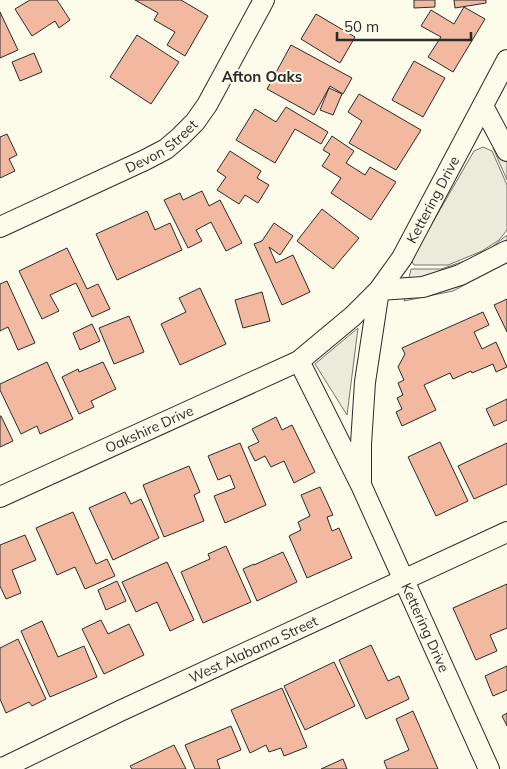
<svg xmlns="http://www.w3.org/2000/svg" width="507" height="769" font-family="Mulish,sans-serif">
<rect width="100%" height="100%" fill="#fdfbea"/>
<!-- green -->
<path fill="#ecebdb" stroke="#74746e" d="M483 147 492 151 507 185V230L499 240 482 251 448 265H414L411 260 474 151Z
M358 328 347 415 315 364Z"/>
<!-- parking -->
<path fill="#eceadb" stroke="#74746e" d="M507 131V180L493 148 499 143Z
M507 235V263L453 291 404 301 411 269H441L482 255Z"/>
<!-- building -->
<path fill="#f2b8a0" stroke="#2b2b2b" d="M30 0H57L70 20 59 28 55 21 32 36 15 9Z
M135 0H181L208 16 185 56 167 45 175 32 154 20 158 13Z
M414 0H435V7L414 8Z
M454 0H486V3L455 8Z
M464 7 485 19 453 72 428 57 441 37 421 26 431 10 454 24Z
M0 12 18 50 0 58Z
M316 14 355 37 340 63 301 39Z
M137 35 179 62 151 104 110 77Z
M291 45 352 78 343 94 330 86 314 115 267 89Z
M34 53 42 72 20 81 12 62Z
M414 61 445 78 423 117 392 100Z
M329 88 342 94 333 115 320 110Z
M359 94 421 130 396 170 349 143 362 121 348 112Z
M286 107 328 132 321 144 295 129 275 163 236 140 255 109 276 122Z
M7 134 17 155 9 159 15 171 0 178V137Z
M332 136 354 151 346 163 365 175 370 167 396 182 371 220 331 193 341 178 322 166 330 154 323 150Z
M230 151 261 171 257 178 269 185 258 203 245 195 239 204 217 190 226 177 217 171Z
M202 191 209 206 220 200 242 243 226 251 211 222 196 230 202 241 188 248 164 200 180 193 183 200Z
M322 209 359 238 333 269 297 241Z
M147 211 155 230 170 223 182 250 117 280 96 234Z
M274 223 293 236 280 255 269 247 276 263 293 255 310 292 282 305 254 244 262 241Z
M67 248 87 289 98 284 110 309 92 317 76 283 50 295 59 311 42 319 19 271Z
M7 281 35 343 18 350 8 327 0 331V284Z
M200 288 226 344 180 365 161 324 186 312 179 298Z
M262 292 270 321 243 328 235 300Z
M507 299V332L494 305Z
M483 312 489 325 474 332 482 349 496 342 507 367 496 372 493 364 472 373 471 371 453 379 450 373 424 385 436 410 402 426 396 412 402 409 397 398 403 395 398 383 404 380 398 367 405 354 402 348Z
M129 316 144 352 114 364 99 328Z
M92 324 100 341 80 350 73 333Z
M47 362 73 419 40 434 37 426 21 434 0 390V384Z
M103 362 116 389 91 401 94 407 79 414 62 377 78 369 79 372Z
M507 399V420L494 426 486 409Z
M0 416H1L13 441 0 447Z
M276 417 282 430 292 425 315 472 294 483 284 461 271 467 265 456 255 461 248 447 259 442 252 429Z
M440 442 468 501 436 516 408 457Z
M240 443 266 505 225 523 214 496 235 488 230 475 218 480 208 456Z
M507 443V484L474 499 458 466Z
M189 466 200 492 194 495 204 521 164 537 143 485Z
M320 487 333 515 327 517 332 531 339 528 352 558 307 578 289 536 301 530 298 522 310 516 301 495Z
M125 492 131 504 141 499 159 538 113 560 89 508Z
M73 512 96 564 107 559 115 576 85 589 75 567 57 575 36 528Z
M25 535 36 560 12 570 21 593 6 599 0 586V545Z
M226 546 251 602 203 623 181 572 210 559 208 554Z
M283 552 297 582 257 601 243 569 254 564V565Z
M167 562 194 620 170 631 157 602 136 612 122 582Z
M117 581 126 601 106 610 98 590Z
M507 584V628L490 635 497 651 476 660 453 608Z
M101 620 108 634 129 624 144 655 104 674 82 629Z
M42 621 58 657 84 646 97 677 50 697 21 631Z
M18 639 46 699 32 706 29 702 6 713 0 699V648Z
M371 645 388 681 399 676 409 699 366 719 339 660Z
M334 662 355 706 305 730 284 686Z
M507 666V690L493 696 485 676Z
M282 688 307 747 284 756 281 748 269 752 266 745 250 753 231 710Z
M413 711 438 769H387L384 761 409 750 396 719Z
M507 713V726L502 716Z
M231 726 241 750 217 760 220 769H195L185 745Z
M174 745 186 769H132L130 766Z
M343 759 347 769H321Z"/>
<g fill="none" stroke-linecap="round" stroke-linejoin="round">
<defs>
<g id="minor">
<path d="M483 106 507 151"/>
<path id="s1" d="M0 227 145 160 166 149 180 137 195 122 207 105 264 0"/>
<path id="s2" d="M299 361 361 485 489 769"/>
<path d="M361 481V444L365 382 379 290 423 287 460 275 507 251"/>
<path id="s3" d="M0 497 299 361 353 316 379 290 402 258 507 60"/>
<path id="s4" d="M0 768 5 767 120 711 507 532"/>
</g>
</defs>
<!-- minor casing -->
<use href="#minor" stroke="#2b2b2b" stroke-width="22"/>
<!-- minor -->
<use href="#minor" stroke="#fdfbea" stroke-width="20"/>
</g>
<g text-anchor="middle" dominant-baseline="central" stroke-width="4" stroke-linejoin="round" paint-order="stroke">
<!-- street labels -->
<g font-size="14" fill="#2b2b2b" stroke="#fdfbea">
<text stroke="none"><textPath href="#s1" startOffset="181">Devon Street</textPath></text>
<text stroke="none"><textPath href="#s3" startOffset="541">Kettering Drive</textPath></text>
<text stroke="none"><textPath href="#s3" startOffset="164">Oakshire Drive</textPath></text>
<text stroke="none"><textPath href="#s2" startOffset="295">Kettering Drive</textPath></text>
<text stroke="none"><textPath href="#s4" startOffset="280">West Alabama Street</textPath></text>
</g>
<!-- neighbourhood labels -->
<g font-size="15" font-weight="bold" fill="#2b2b2b" stroke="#fdfbea">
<text x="262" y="76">Afton Oaks</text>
</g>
</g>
<!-- scale -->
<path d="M337 32v8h134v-8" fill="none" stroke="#2b2b2b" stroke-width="2.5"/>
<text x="344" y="32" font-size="15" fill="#2b2b2b" stroke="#fdfbea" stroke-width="4" paint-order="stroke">50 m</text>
</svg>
